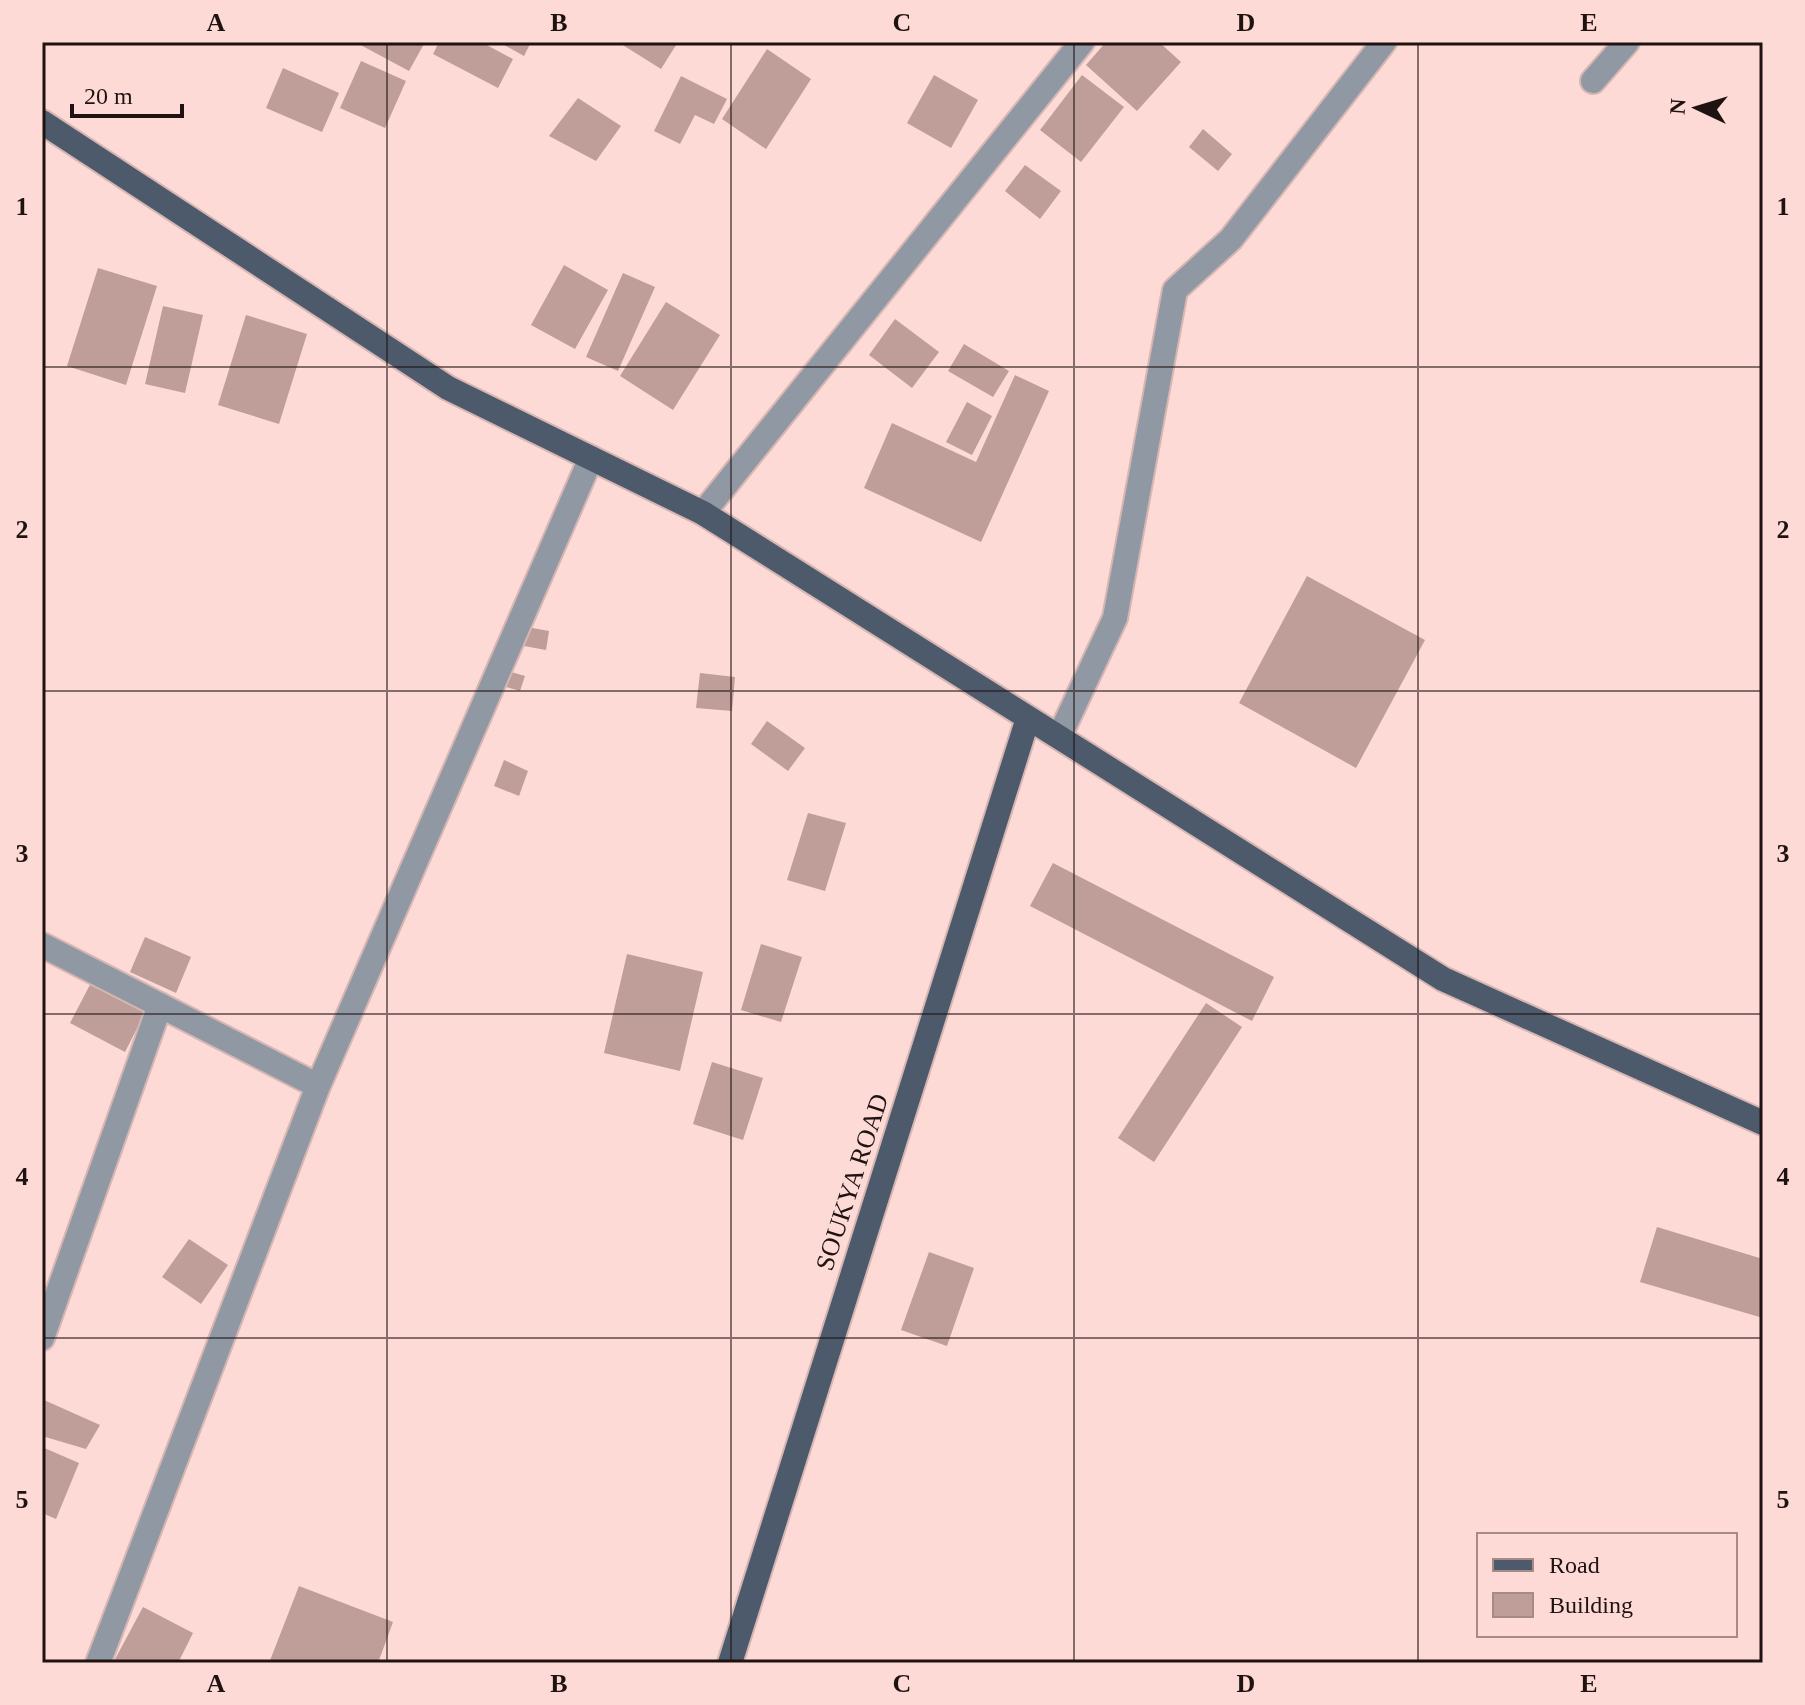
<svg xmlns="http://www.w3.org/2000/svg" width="1805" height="1705" font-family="Georgia,serif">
<rect width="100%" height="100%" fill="#fedad6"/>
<!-- building -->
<path fill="#bf9d99" d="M355 42H425L409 71Z
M439 42H481L513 59 498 88 433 54Z
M499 42H531L524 56Z
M618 42H678L661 69Z
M1106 42H1159L1181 62 1137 111 1086 65Z
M767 49 811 79 766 149 722 119Z
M361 61 406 81 385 128 340 108Z
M283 68 339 93 322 132 266 108Z
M934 75 978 100 951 148 907 123Z
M1082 75 1124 107 1081 162 1040 130Z
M681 76 727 99 714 124 695 115 680 144 654 131Z
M578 98 621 126 596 161 549 136Z
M1203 129 1232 154 1218 171 1189 147Z
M1025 165 1061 191 1040 219 1005 191Z
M564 265 608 290 575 349 531 325Z
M98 268 157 286 126 385 67 366Z
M623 273 655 287 618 371 586 357Z
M666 302 720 335 673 410 620 376Z
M163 306 203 315 185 393 145 384Z
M246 315 307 334 279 424 218 405Z
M895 319 939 352 912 388 869 355Z
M964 344 1009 371 993 397 948 371Z
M1015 375 1049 391 981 542 864 488 892 423 976 462Z
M967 402 992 416 972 455 946 442Z
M1307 576 1425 640 1356 768 1239 703Z
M527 627 549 631 546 650 524 646Z
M505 670 525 676 520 691 500 685Z
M700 673 735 677 732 711 696 708Z
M767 721 805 748 788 771 751 744Z
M504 760 528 771 519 796 494 786Z
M808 813 846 823 825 891 787 880Z
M1053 863 1274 977 1252 1021 1030 906Z
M145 937 191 957 176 993 130 972Z
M761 944 802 957 781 1022 741 1010Z
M627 954 703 972 680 1071 604 1053Z
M93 979 148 1007 125 1052 70 1023Z
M1206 1003 1242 1027 1154 1162 1118 1138Z
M712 1062 763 1078 743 1140 693 1124Z
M1657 1227 1763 1259V1318L1640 1282Z
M189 1239 228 1265 201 1304 162 1277Z
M929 1252 974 1268 947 1346 901 1330Z
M44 1400 100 1425 86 1449 42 1436Z
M42 1447 79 1463 56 1519 42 1513Z
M299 1586 393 1622 378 1663H269Z
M143 1607 193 1633 178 1663H113Z"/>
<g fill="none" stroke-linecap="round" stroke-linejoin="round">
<defs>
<path id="minor" d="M1593 81 1627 42
M703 513 1082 42
M1059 737 1115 618 1175 290 1231 239 1384 42
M42 945 318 1086 591 458
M42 1338 160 1005
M98 1663 318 1086"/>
<path id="major" d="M42 122 448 388 703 513 1443 979 1763 1123
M730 1663 1028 718"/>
</defs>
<!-- minor casing -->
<use href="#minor" stroke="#d6b6b3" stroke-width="28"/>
<!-- major casing -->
<use href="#major" stroke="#d6b6b3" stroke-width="28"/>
<!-- minor -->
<use href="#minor" stroke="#9098a3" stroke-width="24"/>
<!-- major -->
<use href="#major" stroke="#4c5a6c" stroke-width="24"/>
</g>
<!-- grid -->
<path fill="none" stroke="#1f1312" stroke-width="2" stroke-opacity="0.55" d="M387 42V1663M731 42V1663M1074 42V1663M1418 42V1663M42 367H1763M42 691H1763M42 1014H1763M42 1338H1763"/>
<g text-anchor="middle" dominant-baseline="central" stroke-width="8" stroke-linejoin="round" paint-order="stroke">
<!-- street labels -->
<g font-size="26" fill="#1f1312" stroke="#fedad6">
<text transform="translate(852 1182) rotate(-72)">SOUKYA ROAD</text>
</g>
</g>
<!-- border -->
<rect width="1805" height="1705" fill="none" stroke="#fedad6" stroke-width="88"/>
<!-- legend -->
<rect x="1477" y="1533" width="260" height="104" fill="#fedad6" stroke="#a58a88" stroke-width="2"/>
<rect x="1493" y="1559" width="40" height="12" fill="#4c5a6c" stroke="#a58a88" stroke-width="2"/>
<text x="1549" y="1573" font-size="24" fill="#1f1312">Road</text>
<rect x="1493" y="1593" width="40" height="24" fill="#bf9d99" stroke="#a58a88" stroke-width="2"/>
<text x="1549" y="1613" font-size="24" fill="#1f1312">Building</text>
<!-- north arrow -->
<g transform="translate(1697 108) rotate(274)" stroke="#fedad6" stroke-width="6" paint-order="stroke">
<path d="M0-6L14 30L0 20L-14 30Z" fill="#1f1312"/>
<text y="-12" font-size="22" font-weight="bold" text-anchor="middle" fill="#1f1312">N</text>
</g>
<!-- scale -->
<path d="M72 104v12h110v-12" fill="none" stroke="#1f1312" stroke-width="4"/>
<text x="84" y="104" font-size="24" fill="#1f1312" stroke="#fedad6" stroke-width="6" paint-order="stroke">20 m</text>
<rect x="44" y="44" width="1717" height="1617" fill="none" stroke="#1f1312" stroke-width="3"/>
<g font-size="26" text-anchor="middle" font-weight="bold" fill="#1f1312">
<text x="216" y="31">A</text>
<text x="559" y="31">B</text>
<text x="902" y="31">C</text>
<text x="1246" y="31">D</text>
<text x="1589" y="31">E</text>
<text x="22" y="215">1</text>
<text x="1783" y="215">1</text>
<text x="22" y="538">2</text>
<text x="1783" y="538">2</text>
<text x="22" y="862">3</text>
<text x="1783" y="862">3</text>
<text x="22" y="1185">4</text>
<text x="1783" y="1185">4</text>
<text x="22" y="1508">5</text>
<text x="1783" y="1508">5</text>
<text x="216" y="1692">A</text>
<text x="559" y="1692">B</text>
<text x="902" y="1692">C</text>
<text x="1246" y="1692">D</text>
<text x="1589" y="1692">E</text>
</g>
</svg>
